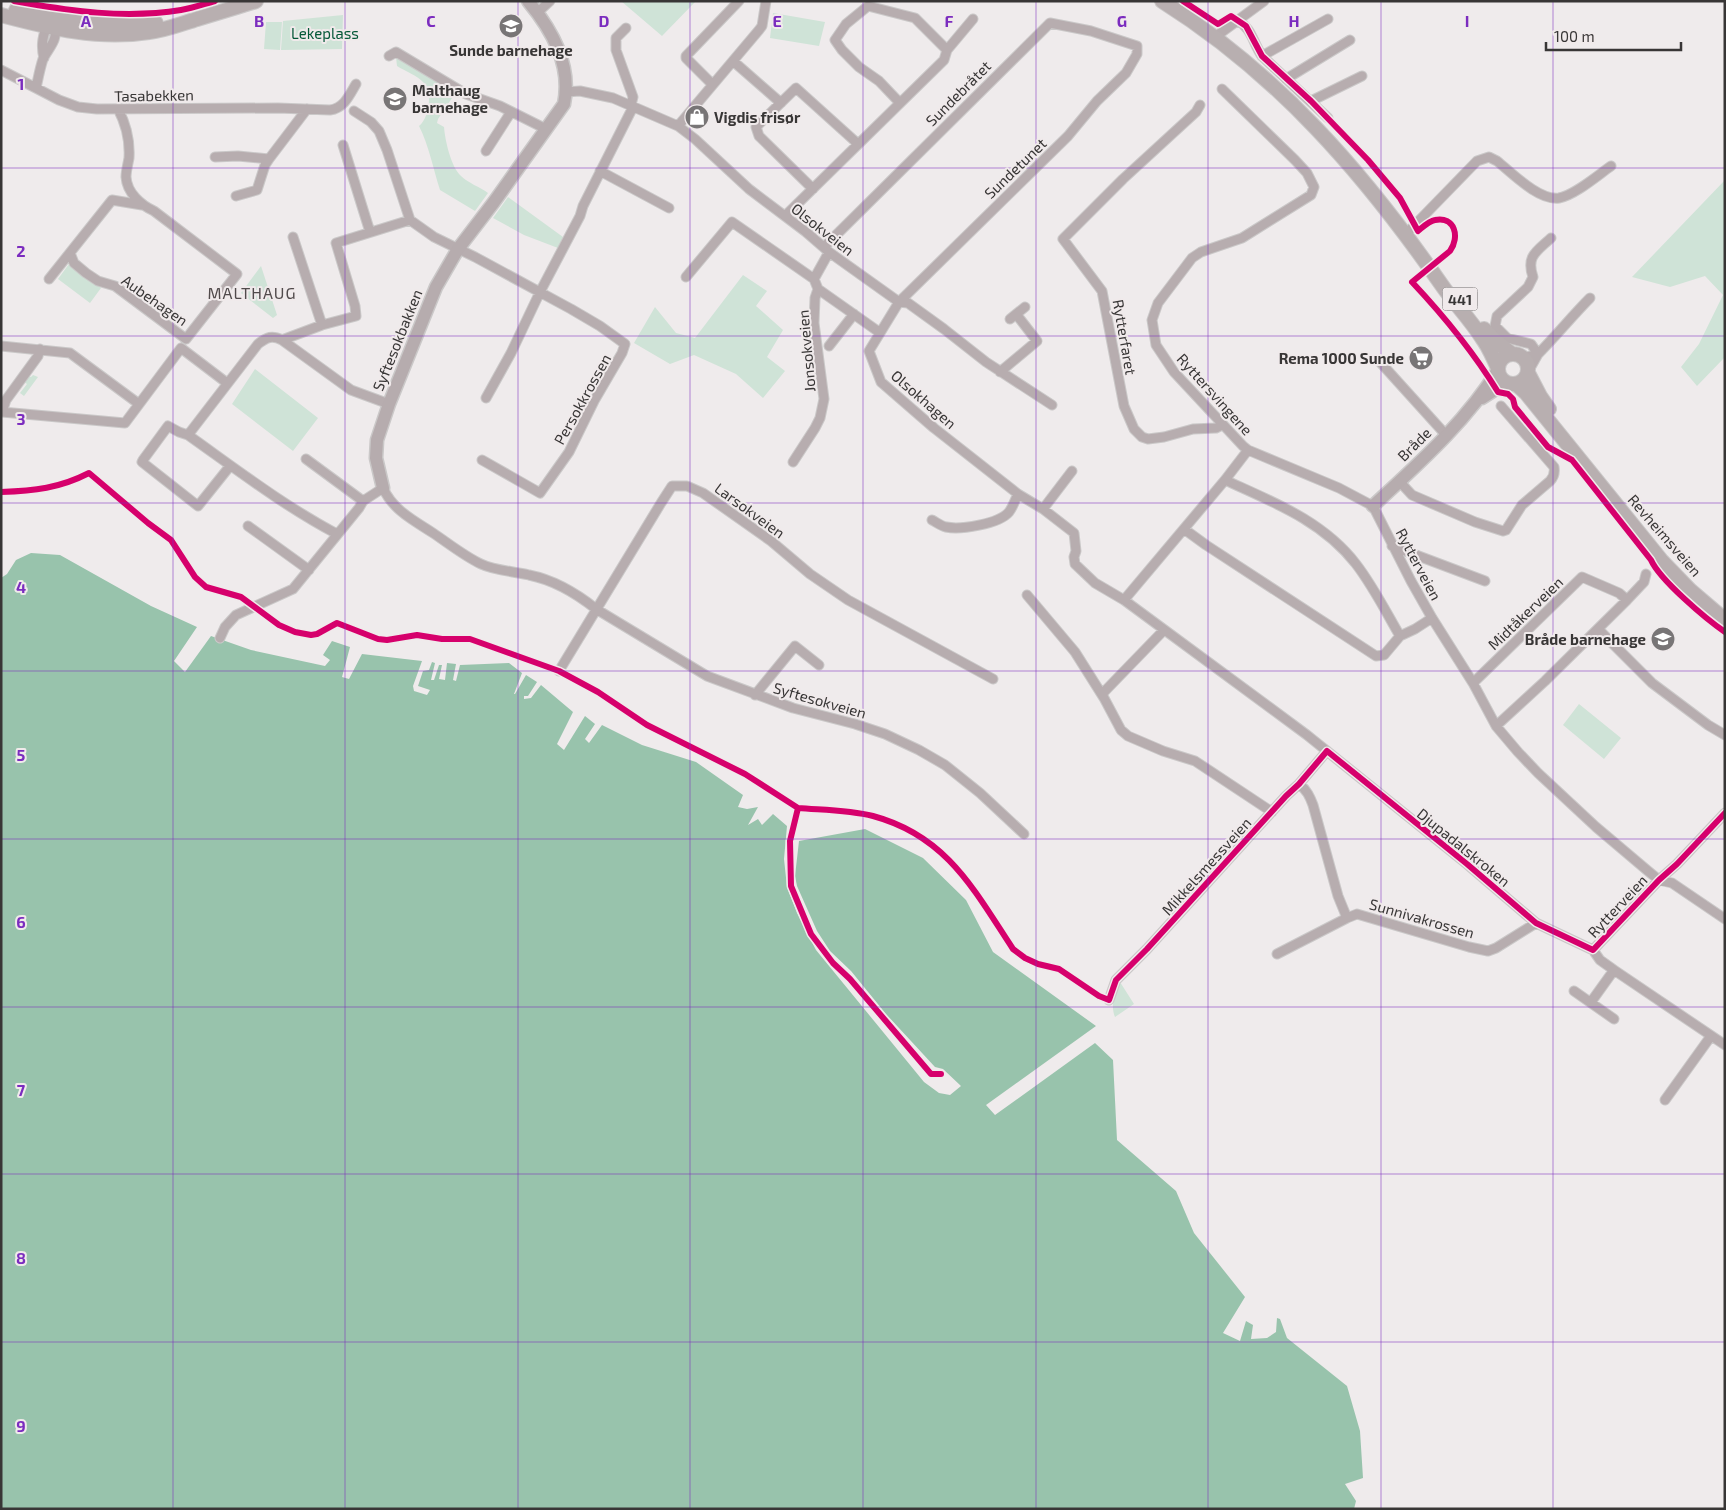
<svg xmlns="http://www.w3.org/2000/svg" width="1726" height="1510" font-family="'Exo 2',sans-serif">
<rect width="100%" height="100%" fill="#efebec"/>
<!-- green -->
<path fill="#cfe3d7" d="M621 1H696L662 36Z
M773 13 825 22 819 46 770 38Z
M343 15 342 49 281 50 283 21Z
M266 22H282L280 50 264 49Z
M396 57 456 92 438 119 437 123 444 127C445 140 451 167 461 176 468 183 480 187 488 193L475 211 440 190C433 168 429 146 419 126 429 118 433 93 424 83 418 76 405 71 397 66Z
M1725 180V357L1697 386 1681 367 1699 344 1723 295 1705 276 1670 287 1632 277Z
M508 197 563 237 558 248 524 235 493 218Z
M69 264 101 288 90 303 58 279Z
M261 266 277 315 273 318 241 293Z
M743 275 767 291 756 306 783 330 767 357 785 371 763 398 736 374 694 355 670 364 634 343 655 307 676 333 695 338Z
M255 369 318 418 293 451 232 404Z
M33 375 38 377 24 396 20 393 27 384 24 382 28 376 31 377Z
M1579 704 1621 738 1604 759 1563 725Z
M1120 982 1134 1004 1115 1017C1110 1005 1115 993 1120 982Z"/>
<!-- water -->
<path fill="#98c3ac" d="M31 553 60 555 151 606 197 627 174 661 185 672 211 636 251 650 325 666 330 660 323 655 332 641 350 647 342 677 349 679 362 654 422 661 413 686 414 691 427 695 430 690 418 686 423 671 429 670 432 662 435 663 431 680H434L439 665H442L439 679 445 680 447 663 456 664 453 680 456 681 460 665 509 663 522 673 514 694H515L526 675 537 682 528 696H524V699L531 698 541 685 573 712 557 744 564 750 585 716 595 724 585 739 589 743 602 725 642 745 696 762 743 795 738 807 747 809 758 807 748 825 758 819 762 825 773 814 787 826 784 859 787 887 797 913 816 950 924 1082 939 1093 950 1095 961 1086 943 1069 935 1067 886 1014 851 971 830 951 817 931 797 886 795 876 799 841 865 829 923 858 966 900 993 952 1096 1026 986 1105 995 1115 1095 1043 1113 1060 1117 1140 1176 1191 1194 1233 1245 1297 1223 1333 1240 1341 1246 1321 1253 1325 1251 1339 1267 1338 1276 1332 1277 1318 1280 1319 1287 1338 1347 1386 1360 1431 1363 1478 1345 1484 1356 1501 1354 1509H1V578L7 574 16 560Z"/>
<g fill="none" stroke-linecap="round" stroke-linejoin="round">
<defs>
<path id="street" d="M537 13 550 1
M1237 20C1252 28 1253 43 1262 56L1328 118
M1215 37 1264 1
M389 56 396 52 466 94 500 106 546 129
M1262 56 1328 19
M44 58C41 47 42 32 50 23
M733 61 781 103
M1 70 59 100 78 107 97 109 278 108 330 110C344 108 349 96 356 84
M1286 79 1350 40
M712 84 686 58V56L739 1
M36 88C38 79 40 68 43 59 49 47 58 41 55 25
M1222 89 1295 160 1307 173 1314 187 1311 195 1242 238 1201 252 1192 258 1158 303 1152 320 1156 345 1174 372 1243 446 1248 450 1339 488 1373 506 1411 581 1432 618 1473 683 1496 726 1518 752 1538 773 1596 827 1648 871 1659 880 1672 883 1725 919
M566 92 580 91 613 98 678 126 695 139 749 189 806 232 829 252 899 302 908 303 944 329 986 362 1052 405
M1311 101 1362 76
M899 102 879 81 859 67 842 50 835 40 846 24 868 6 915 18 947 50
M1200 105 1196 112 1123 179 1063 239 1102 291 1124 406 1134 429 1142 437 1148 439 1164 437 1193 429 1216 428 1222 425
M354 111 371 122 379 131 387 150 410 220 434 237 475 257 571 309 600 326 625 344 622 353 594 401 569 452 540 493 482 460
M678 126 759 30 762 26 766 1
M343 145 370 232
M486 151 511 112
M215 157 238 156 269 159 307 109
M600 171 669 208
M813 189 759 136 756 127 796 88 857 143
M236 196 257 190 265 165 269 159
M785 216 944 60 947 50 973 19
M1406 234 1477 161 1489 157 1497 161C1512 173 1539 201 1559 198 1575 195 1598 175 1611 166
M293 237 322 325
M1551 238C1536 252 1526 256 1533 277L1528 287 1497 316 1495 326 1507 338 1531 344 1538 354C1556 336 1572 316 1590 298
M824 247 1050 23 1091 31 1137 46V54L1126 73 1097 101 1068 136 899 302 869 351 881 382 934 428 1018 494 1043 509 1074 533 1076 551 1074 557 1075 564 1095 583 1124 600 1307 735 1467 864 1536 923 1593 950
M70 253 74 263 86 273 98 281 115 286 186 339 237 274 154 211C141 205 127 193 126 177 126 171 128 164 129 158 130 141 126 124 118 109
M686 277 732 222 814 279
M49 279 112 200 142 205
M818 289 879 332
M1010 319 1025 307
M282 340 322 325 356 316 355 306 336 243 410 220
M1 346 70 353 139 404
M829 346 854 314
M40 349 38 356 6 400 2 412 125 423 181 348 227 383
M1523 358 1538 354 1529 370
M1380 362 1446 435
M1000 372 1037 341 1016 314
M486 398 511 353 540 292 580 216 583 206 631 111V105L633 97 616 50V38L626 28
M188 435 258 344C267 337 272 335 282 340L351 390 389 404
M306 459 363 501
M793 462 815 428 820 418 824 399 814 323 815 298 818 289 814 279 829 252
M230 466 198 506 142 462 143 460 168 426 179 432 188 435C236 469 284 506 337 534
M1399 481 1412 495 1475 522 1503 531 1506 530 1522 505 1550 481C1554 477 1555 473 1554 467L1501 406
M1043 509 1072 471
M932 520C936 522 941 526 946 527 960 530 999 524 1009 512 1013 507 1015 500 1018 494
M248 526 309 570
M1184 529 1206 545 1376 656 1384 655 1400 636C1386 612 1373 586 1356 564 1323 521 1273 502 1225 480
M1392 546 1485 581
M1027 595 1075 652 1104 698 1121 730 1128 736 1163 751 1195 761 1272 812
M1124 600 1225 480 1248 450
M1598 629 1652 683 1708 725 1725 735
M1400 636 1415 629 1432 618
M220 638 225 627 236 615 293 589 359 508 363 501 383 488C393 510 413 520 433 533 448 543 464 556 481 564 496 571 513 571 529 575 554 580 576 593 596 609L707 676 793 708 855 724 885 734 919 750 945 765 980 793 1024 834
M559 671 661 503 672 486H687L703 493 771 541 810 574 848 600 993 679
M1473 683 1582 577 1619 593 1627 600
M1102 694 1164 630
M755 695 795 646 819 665
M1496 726 1545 681 1627 600 1644 582 1646 574
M1299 784C1307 790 1310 797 1313 805L1338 896 1347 918 1357 914 1469 947 1488 951 1496 948 1536 923
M1593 950 1659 880 1677 864 1725 813
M1593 950 1600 960 1614 970 1725 1045
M1277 954 1347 918
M1574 991 1614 1019
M1109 1000 1116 980 1147 949 1286 796 1299 784 1327 751
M1591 1002 1614 970
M1665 1100 1711 1036"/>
<path id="secondary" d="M1482 398 1496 389 1512 385
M383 488 376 458 377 440 389 404 436 287 458 249 494 202 564 104C572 65 552 30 528 1
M1373 506C1417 465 1466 422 1498 370"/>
<path id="primary" d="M1162 1C1278 74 1363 172 1441 284 1454 303 1470 319 1482 338 1489 347 1493 358 1498 368
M16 10C64 20 106 26 156 23
M1 15C50 28 98 40 149 32 166 30 181 24 197 19 217 13 237 7 256 1
M1484 329 1493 339 1512 354
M1498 369a15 15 0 1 1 30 0a15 15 0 1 1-30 0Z
M1528 373 1540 396 1549 409
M1516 384 1526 393 1661 560 1690 590 1725 620"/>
</defs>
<!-- street casing -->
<use href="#street" stroke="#cac8c8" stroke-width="11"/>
<!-- secondary casing -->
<use href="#secondary" stroke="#cac8c8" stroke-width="15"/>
<!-- primary casing -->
<use href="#primary" stroke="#cac8c8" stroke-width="16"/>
<!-- street -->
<use href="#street" stroke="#b7adaf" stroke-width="9"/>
<!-- secondary -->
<use href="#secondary" stroke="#b6acae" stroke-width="12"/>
<!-- primary -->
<use href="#primary" stroke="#b8afb0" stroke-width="14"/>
<defs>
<path id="cycleway" d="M14 1C70 11 125 19 181 10 193 8 204 4 215 1
M1183 1 1218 24 1231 16 1246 26 1262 56 1311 101 1368 160 1400 198 1418 231C1423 227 1429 221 1435 220 1455 216 1460 237 1450 251L1412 282C1443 315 1474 353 1498 392L1508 394 1513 399 1515 407 1548 447 1572 460 1651 560C1660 580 1706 619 1725 632
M1 492C34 491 60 488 89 473L148 523 171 540 195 577 206 587 241 597 279 625 295 632 311 635 317 634 337 623 378 639 387 640 417 635 442 639H470L559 671 598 692 647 725 745 774 798 808 790 841 791 886 811 934 833 963 850 979 931 1074H941
M798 808C822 810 849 810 873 816 947 836 974 890 1013 949L1025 958 1038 964 1059 969 1099 996 1109 1000 1116 980 1147 949 1286 796 1299 784 1327 751 1467 864 1536 923 1593 950 1659 880 1677 864 1725 813"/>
</defs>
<!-- cycleway casing -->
<use href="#cycleway" stroke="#f0eaeb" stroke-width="9"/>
<!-- cycleway -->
<use href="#cycleway" stroke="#d6006c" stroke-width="6"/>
</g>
<!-- grid -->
<path fill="none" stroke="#7b2cbf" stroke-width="1" stroke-opacity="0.55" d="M173 1V1509M345 1V1509M518 1V1509M690 1V1509M863 1V1509M1036 1V1509M1208 1V1509M1381 1V1509M1553 1V1509M1 168H1725M1 336H1725M1 503H1725M1 671H1725M1 839H1725M1 1007H1725M1 1174H1725M1 1342H1725"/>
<!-- icons -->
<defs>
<symbol id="school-disc" viewBox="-11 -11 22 22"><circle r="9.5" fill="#787576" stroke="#f0eaeb"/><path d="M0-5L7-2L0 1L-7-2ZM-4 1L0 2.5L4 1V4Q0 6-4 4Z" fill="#fff"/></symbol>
<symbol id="shop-disc" viewBox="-11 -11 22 22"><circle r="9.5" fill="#787576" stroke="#f0eaeb"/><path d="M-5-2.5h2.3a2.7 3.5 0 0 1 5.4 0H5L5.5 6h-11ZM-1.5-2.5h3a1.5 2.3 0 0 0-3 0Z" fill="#fff"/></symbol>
<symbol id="supermarket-disc" viewBox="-11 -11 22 22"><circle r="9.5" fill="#787576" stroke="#f0eaeb"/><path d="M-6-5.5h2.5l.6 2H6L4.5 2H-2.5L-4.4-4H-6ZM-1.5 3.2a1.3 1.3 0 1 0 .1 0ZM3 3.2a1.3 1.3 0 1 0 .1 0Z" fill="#fff"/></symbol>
</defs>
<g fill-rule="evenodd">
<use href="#school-disc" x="497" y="12" width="28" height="28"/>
<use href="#school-disc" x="381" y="85" width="28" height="28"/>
<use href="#shop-disc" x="683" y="103" width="28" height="28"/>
<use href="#supermarket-disc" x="1407" y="344" width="28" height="28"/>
<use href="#school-disc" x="1649" y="625" width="28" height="28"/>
</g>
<g text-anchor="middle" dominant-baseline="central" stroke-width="4" stroke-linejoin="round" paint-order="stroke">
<!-- shield labels -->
<rect fill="#f0eaeb" stroke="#6f6c6c" stroke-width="1" x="1442.5" y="287.5" width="35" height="23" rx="4"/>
<g font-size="14" font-weight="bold" fill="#383636">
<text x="1460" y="299">441</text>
</g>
<!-- park labels -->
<g font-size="15" fill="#065939" stroke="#f0eaeb">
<text x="325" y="33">Lekeplass</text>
</g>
<!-- poi labels -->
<g font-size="15" font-weight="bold" fill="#383636" stroke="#f0eaeb" text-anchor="start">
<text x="511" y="50" text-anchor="middle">Sunde barnehage</text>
<text x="412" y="90">Malthaug<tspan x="412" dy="17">barnehage</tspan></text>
<text x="714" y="117">Vigdis frisør</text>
<text x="1404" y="358" text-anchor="end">Rema 1000 Sunde</text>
<text x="1646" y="639" text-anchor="end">Bråde barnehage</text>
</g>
<!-- street labels -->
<g font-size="15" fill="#383636" stroke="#f0eaeb">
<text transform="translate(958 93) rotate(-45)">Sundebråtet</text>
<text transform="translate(154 95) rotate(-1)">Tasabekken</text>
<text transform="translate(1015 168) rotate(-44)">Sundetunet</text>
<text transform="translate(823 229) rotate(38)">Olsokveien</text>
<text transform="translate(155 300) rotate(35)">Aubehagen</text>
<text transform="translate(1125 337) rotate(80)">Rytterfaret</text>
<text transform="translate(397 340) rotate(-68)">Syftesokbakken</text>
<text transform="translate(806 351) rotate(-95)">Jonsokveien</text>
<text transform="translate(1215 394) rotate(48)">Ryttersvingene</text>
<text transform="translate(582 399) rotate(-61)">Persokkrossen</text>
<text transform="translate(924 399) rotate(41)">Olsokhagen</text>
<text transform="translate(1414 444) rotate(-45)">Bråde</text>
<text transform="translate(750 510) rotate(36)">Larsokveien</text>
<text transform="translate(1665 535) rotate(49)">Revheimsveien</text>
<text transform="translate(1419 564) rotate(62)">Rytterveien</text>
<text transform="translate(1525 613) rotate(-44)">Midtåkerveien</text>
<text transform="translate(820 700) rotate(16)">Syftesokveien</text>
<text transform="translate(1464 847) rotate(39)">Djupadalskroken</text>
<text transform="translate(1206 866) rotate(-48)">Mikkelsmessveien</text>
<text transform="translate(1617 906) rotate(-47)">Rytterveien</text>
<text transform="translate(1422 918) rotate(16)">Sunnivakrossen</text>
</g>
<!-- neighbourhood labels -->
<g font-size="16" letter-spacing="1" fill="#504a4b" stroke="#f0eaeb">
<text x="252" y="292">MALTHAUG</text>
</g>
</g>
<g font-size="16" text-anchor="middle" font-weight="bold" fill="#7b2cbf" stroke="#f0eaeb" stroke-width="4" stroke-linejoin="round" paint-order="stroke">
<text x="86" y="27">A</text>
<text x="259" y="27">B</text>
<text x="431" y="27">C</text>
<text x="604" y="27">D</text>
<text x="777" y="27">E</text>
<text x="949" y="27">F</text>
<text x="1122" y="27">G</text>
<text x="1294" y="27">H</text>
<text x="1467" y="27">I</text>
<text x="21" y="90">1</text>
<text x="21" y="257">2</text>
<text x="21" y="425">3</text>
<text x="21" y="593">4</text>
<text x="21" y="761">5</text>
<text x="21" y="928">6</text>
<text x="21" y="1096">7</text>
<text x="21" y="1264">8</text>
<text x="21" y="1432">9</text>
</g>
<!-- border -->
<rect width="1726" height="1510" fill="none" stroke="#383636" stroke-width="5"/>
<!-- scale -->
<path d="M1546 42v8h135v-8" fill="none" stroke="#383636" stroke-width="2.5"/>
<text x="1554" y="42" font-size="15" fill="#383636" stroke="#f0eaeb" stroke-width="4" paint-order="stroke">100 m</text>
</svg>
